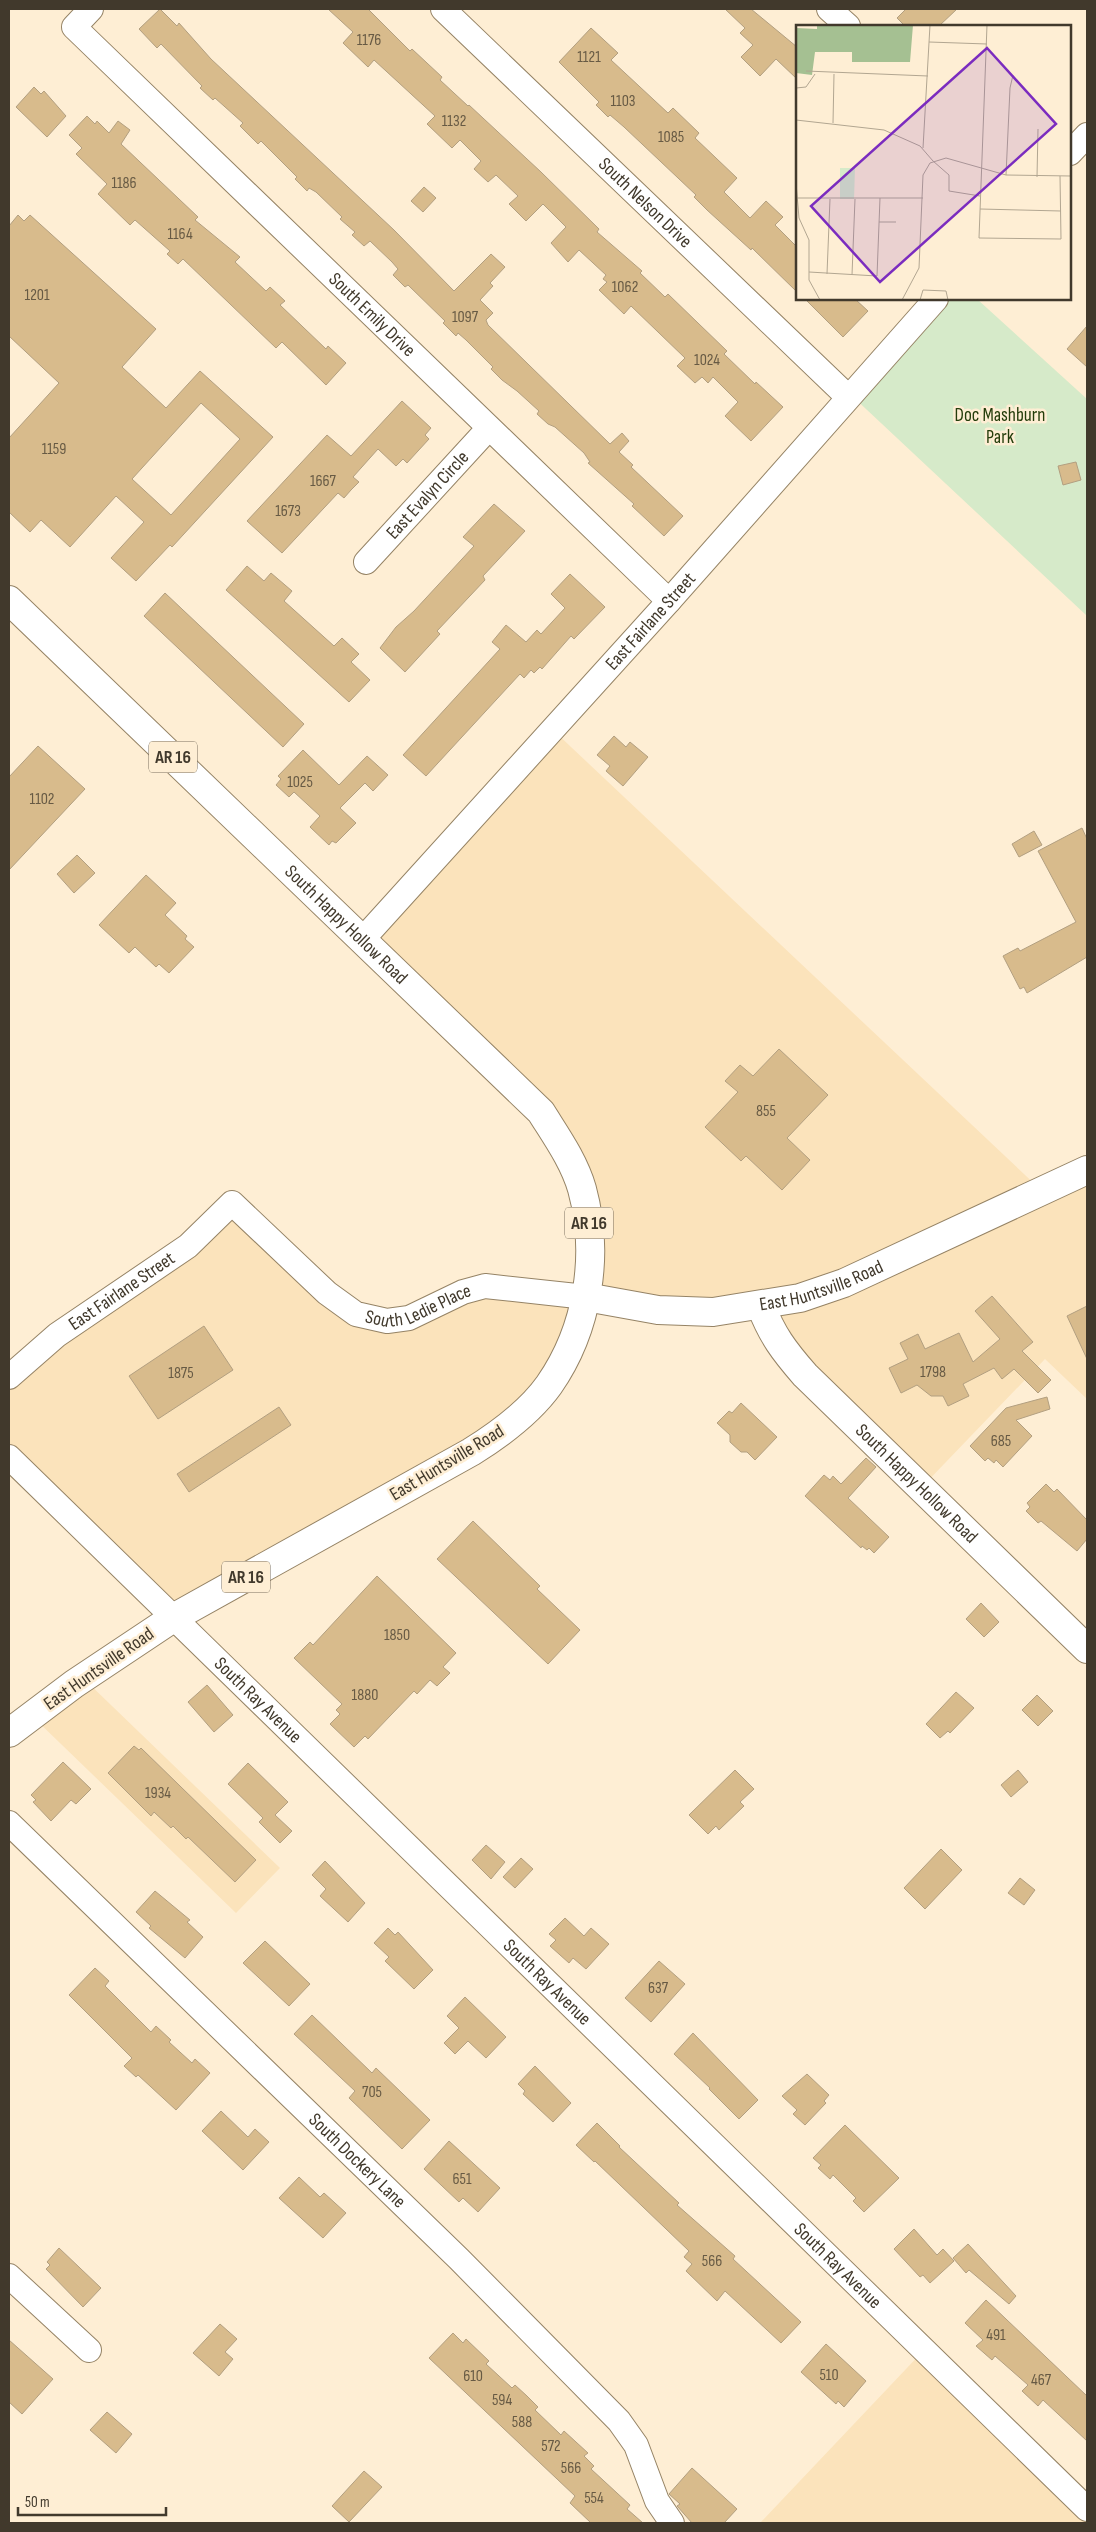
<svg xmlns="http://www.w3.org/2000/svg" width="1096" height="2532" font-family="'Sofia Sans Condensed',sans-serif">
<rect width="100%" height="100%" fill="#feeed4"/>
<!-- built -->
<path fill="#fbe3bb" d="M553 730 1042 1191 1087 1170V1399L1045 1359 921 1488 761 1306 587 1297 516 1421 173 1618 9 1457V1377L232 1203 327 1293 387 1321 463 1292 586 1297 566 1153 362 940Z
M83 1678 280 1868 236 1913 32 1716Z
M924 2350 1087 2509V2523H760Z"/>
<!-- green -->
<path fill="#d6eac9" d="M936 299H977L1087 399 1086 615 850 394Z"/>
<!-- building -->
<path fill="#d8bb8c" stroke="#b29f80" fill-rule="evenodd" d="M160 9 177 26 179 23 211 59 394 230 454 291 491 254 505 267 490 283 493 286 480 300 493 313 486 320 488 325 610 444 622 433 629 441 619 452 633 465 631 467 683 516 664 536 632 506 634 504 588 463 590 462 584 453 555 427 548 424 537 414 539 411 517 391 502 380 491 369 493 367 466 340 458 333 456 336 443 323 445 321 408 285 405 287 393 275 398 269 392 262 370 241 364 246 352 235 355 232 340 219 342 217 316 192 309 188 307 191 295 179 297 177 261 141 258 144 240 126 243 123 215 98 213 100 200 88 202 86 161 44 157 48 139 29Z
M328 9H368L410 51 412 49 442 77 440 80 468 106 469 105 541 172 599 229 597 232 642 271 640 273 665 297 668 294 698 323 727 351 724 354 755 384 756 382 783 407 751 441 725 416 738 402 713 377 708 383 702 377 695 383 677 366 685 358 631 306 624 314 599 290 607 282 603 279 606 275 579 250 568 262 551 243 566 227 543 204 526 221 509 204 518 196 496 175 488 182 474 169 481 161 460 140 452 148 427 124 435 116 374 60 368 67 343 43 353 32Z
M725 9H751L797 47V79L776 59 760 76 741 57 753 45 740 33 745 28Z
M906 9H957L939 26H905L897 18Z
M591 28 618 53 611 60 668 113 673 108 699 133 695 138 737 178 724 192 750 218 766 201 783 217 775 225 797 247V292L752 248 751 250 707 210 694 197 696 195 624 127 610 115 608 117 596 105 599 102 559 62Z
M34 87 41 94 44 91 66 116 47 137 16 107Z
M87 116 95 124 97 121 109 133 118 121 130 130 121 144 198 217 195 220 240 257 235 262 266 291 270 287 285 301 280 305 326 349 328 346 346 363 326 385 282 342 276 348 183 259 178 264 167 254 170 251 135 220 130 225 98 194 107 184 76 154 82 148 69 135Z
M424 187 436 198 423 212 411 201Z
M18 215 24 221 30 215 156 329 122 367 166 408 200 371 273 437 172 547 170 545 136 581 111 558 144 522 116 496 70 547 41 520 30 532 9 512V438L59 383 9 336V226ZM201 403 240 439 171 515 132 479Z
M805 299H855L868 311 843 337Z
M1087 326V367L1067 349Z
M402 401 431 428 425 435 429 439 407 463 403 459 396 466 378 449 353 477 359 482 351 490 344 498 338 493 282 553 247 521 327 435 351 456Z
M1076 462 1081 480 1063 485 1058 466Z
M494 504 525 531 483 576 485 580 437 631 440 634 405 672 380 648 396 627 414 611 474 546 463 537Z
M247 566 264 581 271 573 292 591 284 601 334 646 342 638 359 654 351 662 370 680 349 702 226 590Z
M570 574 605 607 574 639 571 636 542 669 540 667 534 673 531 670 524 678 520 674 426 776 403 755 500 649 492 642 506 625 526 642 537 630 541 634 565 608 551 594Z
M165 593 304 724 283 747 144 616Z
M614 736 626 747 630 742 648 757 623 786 606 771 610 766 597 755Z
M38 746 85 789 9 870V777Z
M303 750 339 785 367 756 388 775 373 791 365 783 340 808 356 823 336 843 332 841 329 845 310 827 320 816 294 792 289 797 276 785 281 779 278 776Z
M1082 828 1087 839V957L1027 993 1024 987 1020 989 1003 956 1018 948 1020 951 1076 922 1038 851Z
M1034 831 1042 845 1019 857 1012 844Z
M77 855 95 873 74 893 57 874Z
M146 875 176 903 165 915 187 936 185 939 194 947 169 973 159 964 156 967 135 947 129 953 99 925Z
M779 1049 828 1095 787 1138 810 1160 782 1190 746 1156 741 1161 705 1127 738 1092 725 1081 740 1065 753 1076Z
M992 1296 1033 1342 1022 1351 1051 1380 1038 1393 1014 1369 1002 1379 994 1368 963 1384 969 1396 948 1406 943 1396H931L917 1385 901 1393 889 1368 908 1359 900 1343 918 1334 925 1349 959 1333 973 1362 1000 1339 975 1311Z
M1087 1306V1359L1067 1316Z
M204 1326 233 1370 158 1419 129 1376Z
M1047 1397 1050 1409 1016 1420 1032 1436 1003 1467 996 1460 994 1463 988 1458 985 1461 970 1446 1006 1408Z
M741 1403 777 1437 755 1460 747 1452H741L730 1442V1435L717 1423 729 1411 732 1413Z
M279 1407 291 1425 189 1492 177 1474Z
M866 1458 876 1467 848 1498 889 1537 874 1553 869 1548 867 1550 862 1546 861 1548 805 1496 824 1475 830 1480 833 1476 841 1484Z
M1046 1484 1054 1492 1057 1489 1087 1520V1539L1077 1551 1041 1521 1038 1523 1026 1511 1030 1507 1027 1503Z
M473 1521 540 1586 537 1589 580 1630 548 1664 437 1559Z
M377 1576 456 1653 443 1667 450 1673 437 1686 430 1680 417 1694 414 1691 368 1739 365 1736 354 1747 330 1724 340 1714 336 1710 342 1704 294 1658 310 1642 313 1645Z
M981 1603 999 1622 984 1637 966 1619Z
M207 1685 233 1715 214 1732 188 1702Z
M956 1692 974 1708 950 1733 948 1731 940 1738 926 1724Z
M1037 1695 1053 1711 1038 1726 1022 1710Z
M134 1746 139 1750 141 1748 256 1860 235 1882 188 1837 186 1839 173 1826 171 1828 154 1812 151 1816 108 1773Z
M63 1762 91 1789 76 1804 71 1800 51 1821 33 1802 36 1800 31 1795Z
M248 1763 288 1802 275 1815 292 1831 280 1843 259 1822 263 1818 228 1784Z
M735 1770 754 1789 740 1802 744 1806 719 1830 716 1826 708 1834 689 1815Z
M1018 1770 1028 1782 1011 1797 1001 1785Z
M486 1845 505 1862 491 1879 472 1860Z
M941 1849 962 1870 925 1909 904 1888Z
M521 1858 533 1869 515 1888 503 1877Z
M325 1861 365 1903 348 1922 320 1896 326 1889 312 1875Z
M1020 1878 1035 1890 1024 1905 1008 1893Z
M155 1891 190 1920 187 1922 203 1937 185 1958 149 1928 151 1926 136 1912Z
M565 1918 584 1936 591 1928 609 1944 586 1969 573 1958 569 1963 550 1946 556 1940 549 1934Z
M388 1928 395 1935 398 1932 433 1970 414 1989 385 1961 389 1957 374 1943Z
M265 1941 310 1984 289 2006 243 1963Z
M659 1961 685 1984 651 2022 625 1998Z
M95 1968 109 1981 105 1986 151 2032 156 2026 171 2040 169 2042 192 2063 195 2059 210 2073 176 2110 138 2075 136 2077 124 2066 132 2058 69 1995Z
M465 1997 506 2037 486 2058 468 2041 455 2054 444 2043 459 2028 447 2016Z
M312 2015 372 2073 376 2068 430 2120 402 2149 349 2098 355 2091 294 2034Z
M693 2033 758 2100 739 2119 709 2089 710 2088 674 2054Z
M535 2066 571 2103 553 2122 523 2094 525 2091 518 2084Z
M807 2074 829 2095 824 2101 826 2103 805 2125 793 2114 797 2110 782 2096Z
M221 2111 248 2137 255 2129 269 2142 243 2170 202 2131Z
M597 2123 620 2146 619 2147 679 2203 677 2205 735 2256 733 2259 801 2322 781 2343 725 2291 717 2301 686 2271 692 2264 684 2257 689 2251 595 2161 594 2162 576 2145Z
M845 2125 899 2178 864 2212 853 2201 856 2198 833 2175 830 2179 818 2168 821 2165 813 2158Z
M449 2141 500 2188 478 2212 463 2198 459 2202 424 2169Z
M299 2177 320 2197 324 2193 346 2213 323 2238 279 2198Z
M914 2229 937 2255 943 2249 954 2261 930 2283 923 2275 920 2277 894 2249Z
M968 2244 1016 2296 1009 2304 969 2270 966 2273 953 2258Z
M59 2248 101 2288 83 2307 46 2269 50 2265 47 2262Z
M986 2300 1087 2396V2441L1043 2400 1038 2406 1022 2391 1028 2385 995 2356 992 2360 976 2346 983 2340 965 2323Z
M220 2324 237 2339 225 2352 233 2359 219 2376 193 2353Z
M453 2333 463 2343 466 2339 489 2361 486 2364 512 2388 515 2385 527 2396 538 2407 535 2410 561 2435 564 2431 588 2453 584 2456 594 2466 591 2469 630 2505 627 2509 643 2523H591L570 2503 575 2496 429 2358Z
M9 2340 53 2379 22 2414 9 2402Z
M826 2344 866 2381 844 2407 838 2401 836 2404 801 2372Z
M107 2412 132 2434 116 2453 90 2430Z
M692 2468 737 2509 724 2523H692L677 2506 680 2504 669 2494Z
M364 2471 382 2487 349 2522 332 2506Z"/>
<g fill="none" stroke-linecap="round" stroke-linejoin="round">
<defs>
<g id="street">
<path id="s1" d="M91 9 74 27 669 601"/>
<path id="s2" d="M443 9 848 397"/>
<path d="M829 9 848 26"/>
<path d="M1070 153 1087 135"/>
<path id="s3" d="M366 562 488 429"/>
<path id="s4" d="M362 940 669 601 936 299"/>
<path id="s5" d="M9 1377 57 1335 188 1246 232 1203 327 1293 356 1314 387 1321 409 1318 463 1292 485 1286 586 1297"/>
<path id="s6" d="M9 1457 1087 2509"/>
<path id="s7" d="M9 1823 459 2259 619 2421 636 2445 657 2501 672 2523"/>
<path d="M9 2276 89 2350"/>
</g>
<g id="secondary">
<path id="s8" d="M586 1297 658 1310 713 1312 800 1298 844 1283 1087 1170"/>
<path id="s9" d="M761 1306C772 1335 784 1351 805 1375L1087 1649"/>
</g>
<g id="primary">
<path id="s10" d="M9 600 541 1112C556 1136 574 1161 582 1189 600 1255 588 1329 549 1385 529 1413 500 1434 471 1452L173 1618 74 1684 9 1733"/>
</g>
</defs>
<!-- street casing -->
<use href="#street" stroke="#958365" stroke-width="26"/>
<!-- secondary casing -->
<use href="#secondary" stroke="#958365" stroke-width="30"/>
<!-- primary casing -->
<use href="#primary" stroke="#958365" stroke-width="30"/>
<!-- street -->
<use href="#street" stroke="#fff" stroke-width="24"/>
<!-- secondary -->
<use href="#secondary" stroke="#fff" stroke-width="28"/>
<!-- primary -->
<use href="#primary" stroke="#fff" stroke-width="28"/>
</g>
<g text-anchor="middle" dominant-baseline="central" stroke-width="5" stroke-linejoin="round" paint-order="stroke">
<!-- number labels -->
<g font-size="16" fill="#675a44">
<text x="369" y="40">1176</text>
<text x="589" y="57">1121</text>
<text x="623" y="101">1103</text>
<text x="454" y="121">1132</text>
<text x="671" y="137">1085</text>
<text x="124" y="183">1186</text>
<text x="180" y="234">1164</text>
<text x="625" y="287">1062</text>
<text x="37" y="295">1201</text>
<text x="465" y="317">1097</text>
<text x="707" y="360">1024</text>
<text x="54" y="449">1159</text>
<text x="323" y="481">1667</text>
<text x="288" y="511">1673</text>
<text x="300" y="782">1025</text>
<text x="42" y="799">1102</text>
<text x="766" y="1111">855</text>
<text x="933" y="1372">1798</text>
<text x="181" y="1373">1875</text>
<text x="1001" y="1441">685</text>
<text x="397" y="1635">1850</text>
<text x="365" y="1695">1880</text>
<text x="158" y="1793">1934</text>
<text x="658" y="1988">637</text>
<text x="372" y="2092">705</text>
<text x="462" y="2179">651</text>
<text x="712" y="2261">566</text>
<text x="996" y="2335">491</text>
<text x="829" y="2375">510</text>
<text x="473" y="2376">610</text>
<text x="1041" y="2380">467</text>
<text x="502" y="2400">594</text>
<text x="522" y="2422">588</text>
<text x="551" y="2446">572</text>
<text x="571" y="2468">566</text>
<text x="594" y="2498">554</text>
</g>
<!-- shield labels -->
<g fill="#feeed4" stroke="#7a6f5e" stroke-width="1">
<rect x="149" y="741.5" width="48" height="31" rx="4"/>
<rect x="565" y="1207.5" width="48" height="31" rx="4"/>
<rect x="222" y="1561.5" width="48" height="31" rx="4"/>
</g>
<g font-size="18" font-weight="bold" fill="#41392c">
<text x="173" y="757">AR 16</text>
<text x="589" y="1223">AR 16</text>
<text x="246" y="1577">AR 16</text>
</g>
<!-- street labels -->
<g font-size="19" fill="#41392c" stroke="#feeed4">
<text stroke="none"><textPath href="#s2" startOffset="280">South Nelson Drive</textPath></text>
<text stroke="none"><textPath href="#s1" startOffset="439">South Emily Drive</textPath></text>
<text stroke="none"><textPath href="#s3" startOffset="91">East Evalyn Circle</textPath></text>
<text stroke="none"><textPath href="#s4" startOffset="430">East Fairlane Street</textPath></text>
<text stroke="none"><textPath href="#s10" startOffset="468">South Happy Hollow Road</textPath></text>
<text stroke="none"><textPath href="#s8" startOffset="240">East Huntsville Road</textPath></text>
<text stroke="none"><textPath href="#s5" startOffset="142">East Fairlane Street</textPath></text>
<text stroke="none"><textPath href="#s5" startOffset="516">South Ledie Place</textPath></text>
<text transform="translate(447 1463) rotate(-31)">East Huntsville Road</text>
<text stroke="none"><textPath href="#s9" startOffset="238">South Happy Hollow Road</textPath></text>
<text transform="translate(99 1669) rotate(-35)">East Huntsville Road</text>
<text stroke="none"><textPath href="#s6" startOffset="348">South Ray Avenue</textPath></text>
<text stroke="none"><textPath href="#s6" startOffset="752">South Ray Avenue</textPath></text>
<text stroke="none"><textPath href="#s7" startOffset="485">South Dockery Lane</textPath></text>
<text stroke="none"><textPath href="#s6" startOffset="1158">South Ray Avenue</textPath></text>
</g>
<!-- park labels -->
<g font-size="19" fill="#243d0b" stroke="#feeed4">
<text x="1000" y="415">Doc Mashburn<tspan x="1000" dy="22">Park</tspan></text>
</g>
</g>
<!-- overview -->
<g transform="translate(796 25)">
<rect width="275" height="275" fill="#feeed4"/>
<path d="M44 143H59L58 174H44Z" fill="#d6eac9"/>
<path d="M21 0H117L114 37H56V27H19L16 50 0 48V3L21 4Z" fill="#a5c092"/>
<path fill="none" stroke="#b2a691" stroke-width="1" d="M191 0 183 213 265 214 264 151M133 17 191 19M10 46 132 51M0 63 10 62 19 49M0 95 88 105 124 121 137 136M37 98 38 49M127 123 134 0M137 136 153 150V166L184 171M210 150 214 63 217 50M241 152 242 104M0 158 3 193 13 215V255L24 275M0 173H127M184 184 265 186M83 197H100M13 247 81 251 84 173M31 249 34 174M56 250 59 174M106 275 123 243 127 150 134 138 150 133 210 150 275 151M124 275 127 265 150 266 152 275"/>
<path fill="#7b2cbf" fill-opacity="0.15" stroke="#7b2cbf" stroke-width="2.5" d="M191 23 260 99 84 257 15 181Z"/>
<rect width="275" height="275" fill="none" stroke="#41392c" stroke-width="2.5"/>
</g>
<!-- border -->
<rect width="1096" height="2532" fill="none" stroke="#41392c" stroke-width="20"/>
<!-- scale -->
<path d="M18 2507v8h148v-8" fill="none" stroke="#41392c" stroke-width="2.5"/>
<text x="25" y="2507" font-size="15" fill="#41392c" stroke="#feeed4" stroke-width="4" paint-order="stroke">50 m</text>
</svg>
